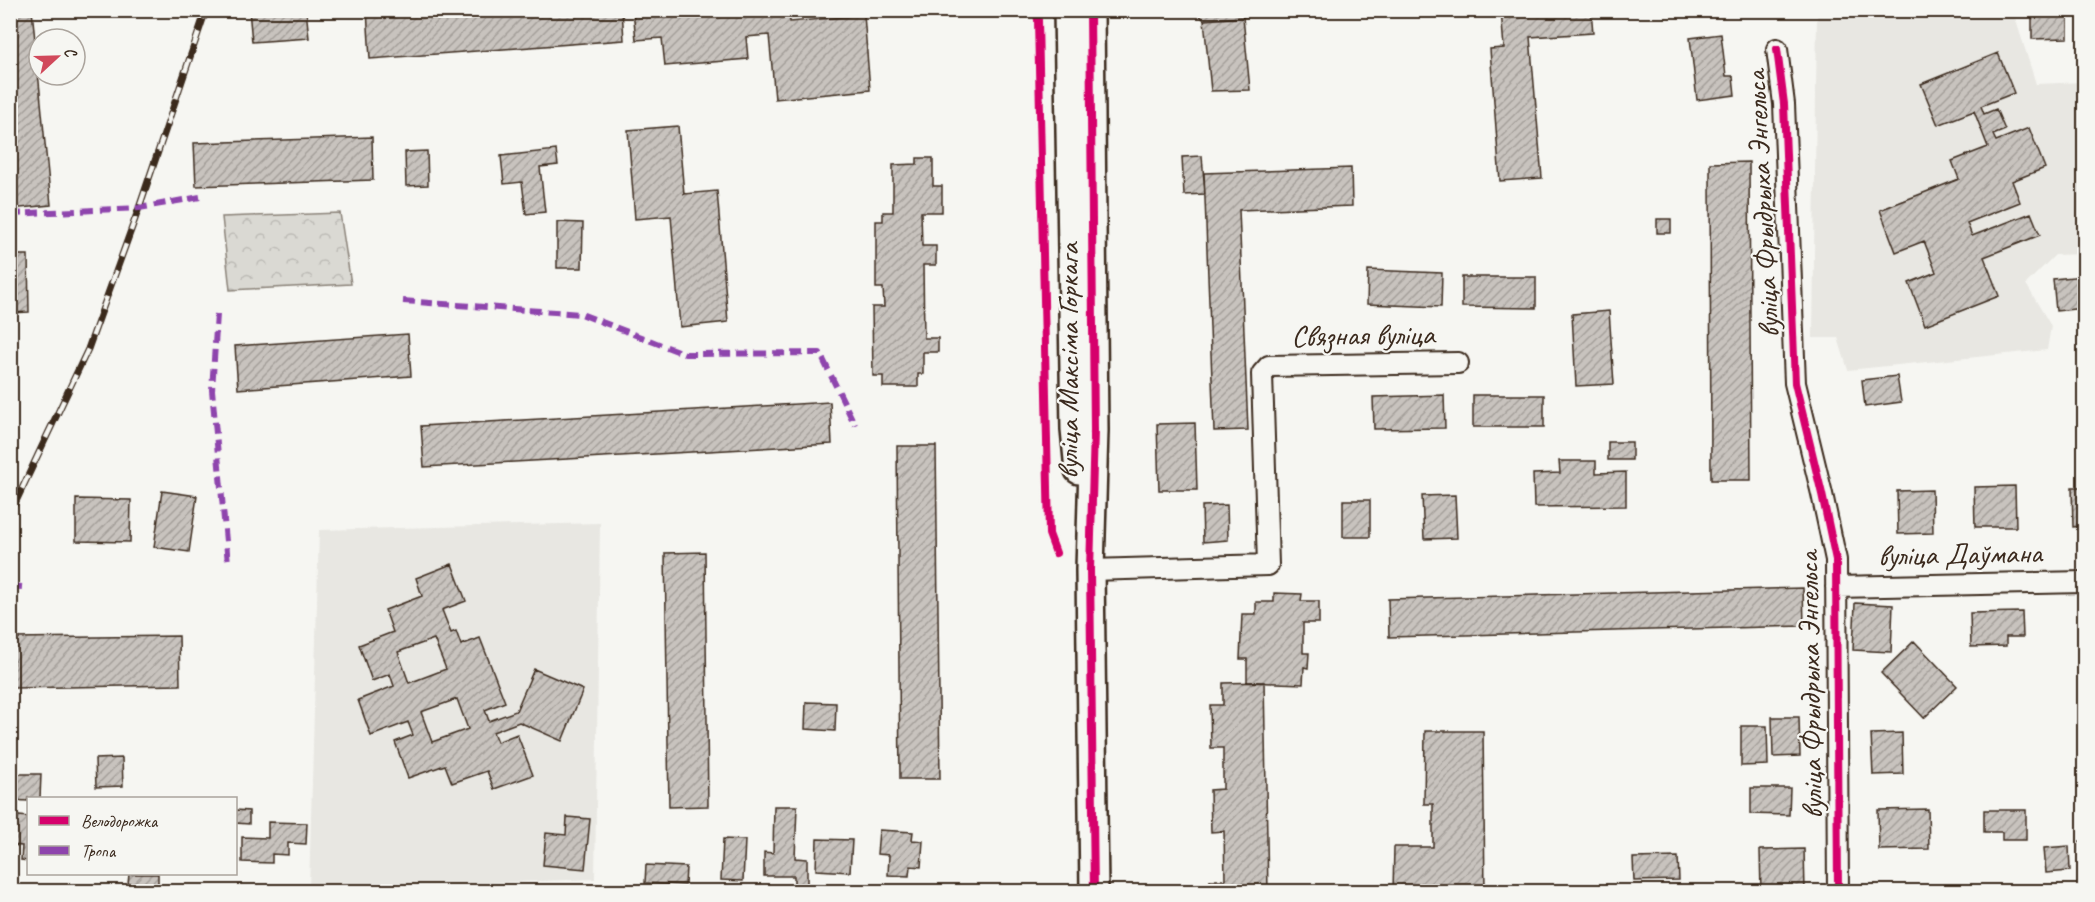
<svg xmlns="http://www.w3.org/2000/svg" width="2095" height="902" font-family="Caveat,sans-serif">
<defs>
<pattern id="park-crowns" width="20" height="18" patternUnits="userSpaceOnUse" patternTransform="scale(1.5)"><rect width="20" height="18" fill="#dad9d3"/><path d="M2 6a3 3 0 1 1 6 0M12 15a3 3 0 1 1 6 0" fill="none" stroke="#bcbab5"/></pattern>
<pattern id="building-hatch" width="6" height="6" patternUnits="userSpaceOnUse" patternTransform="scale(1.5)"><rect width="6" height="6" fill="#c8c3be"/><path d="M-1 1l2-2M0 6l6-6M5 7l2-2" fill="none" stroke="#a49f9a"/></pattern>
</defs>
<rect width="100%" height="100%" fill="#f6f6f2"/>
<filter id="ink" filterUnits="userSpaceOnUse"><feTurbulence type="fractalNoise" baseFrequency=".0167" numOctaves="2"/><feDisplacementMap in="SourceGraphic" scale="12" xChannelSelector="R" yChannelSelector="G"/><feConvolveMatrix kernelMatrix="1 2 1 2 8 2 1 2 1" color-interpolation-filters="sRGB"/></filter>
<g filter="url(#ink)">
<!-- built -->
<path fill="#e8e7e2" d="M1817 11H2013L2036 84 2084 82V254L2055 255 2026 284 2051 326 2047 350 1848 370 1838 338H1813Z
M600 523 595 879 309 890 319 530Z"/>
<!-- park -->
<path fill="url(#park-crowns)" stroke="#8a8278" stroke-width="1.5" d="M340 213 351 284 230 290 222 217Z"/>
<!-- building -->
<path fill="url(#building-hatch)" stroke="#3b2a1e" stroke-width="1.5" fill-rule="evenodd" d="M10 10H32L51 205 10 209Z
M249 10H306L309 38 252 42Z
M367 10H622L624 40 370 59Z
M633 10H789L790 22 864 15 870 90 775 99 769 35 746 37 748 59 665 66 662 38 636 40Z
M1195 10H1243V17L1204 20Z
M1243 10H1325V13L1243 17Z
M1501 10H1591L1593 33 1530 37 1542 178 1500 181 1490 49 1504 48Z
M2032 10H2068V38L2032 39Z
M1243 17 1250 90 1211 91 1204 20Z
M1721 34 1726 76H1733L1735 95 1697 100 1690 38Z
M1998 53 2014 93 1981 106 1984 114 1996 109 2005 130 1993 135 1996 141 2029 128 2045 168 2012 181 2020 202 1967 223 1972 236 2031 213 2040 235 1984 257 1999 296 1925 325 1909 283 1936 272 1924 241 1896 252 1880 210 1959 179 1952 161 1988 147 1974 111 1938 125 1921 84Z
M678 126 684 194 717 191 728 322 680 327 671 216 635 219 628 130Z
M372 137 373 180 196 186 194 143Z
M556 150 558 165 540 167 545 212 526 214 522 182 504 184 501 156Z
M427 151 428 185 406 186 405 152Z
M1202 156 1205 194 1184 195 1182 157Z
M917 158H933V186H942V212H921L922 246H936V265H923L924 338H938V352H923V374H918V387H883V376H873L872 307H884L883 288H876V221H883V212H893V165L917 164Z
M1749 162 1751 480H1711L1710 163Z
M1351 168 1352 206 1239 210 1248 430 1214 431 1204 173Z
M1657 219H1671V233H1657Z
M557 222 583 223 582 268H557Z
M10 255H28L29 312 10 313Z
M1368 270 1442 273 1441 307 1367 304Z
M2084 276V308L2056 311 2053 279Z
M1462 277H1536V308L1462 307Z
M1609 311 1614 384 1576 386 1572 314Z
M408 334 411 376 238 389 235 346Z
M1897 376 1901 402 1865 407 1862 380Z
M1444 395 1445 428 1374 429 1373 397Z
M1473 395H1544V427H1473Z
M830 402 832 444 424 467 421 426Z
M1195 423 1197 490H1159L1157 424Z
M1608 442H1632V460H1608Z
M897 446H936L940 779H900Z
M1559 461H1596V473L1626 472V506L1534 507 1533 474 1560 473Z
M2015 486 2016 527H1975L1974 487Z
M2072 487H2084V526L2073 527Z
M1932 490 1933 533 1898 534 1897 491Z
M162 491 197 496 189 552 154 547Z
M1455 495 1457 538 1424 539 1422 496Z
M76 499 131 500 130 542 76 541Z
M1343 500H1370V537H1343Z
M1227 505 1228 540 1203 542 1202 506Z
M705 552 708 806 669 807 665 553Z
M452 564 466 601 442 610 451 633 456 631 461 645 480 638 505 702 485 710 489 721 516 711 534 669 583 690 562 741 519 722 493 732 497 742 517 734 533 775 494 789 487 771 452 783 445 765 408 778 395 742 413 735 408 722 371 736 358 700 394 686 390 674 372 681 359 645 393 632 385 610 422 596 416 578ZM434 639 446 669 409 683 398 652ZM457 699 468 729 432 742 421 712Z
M1803 588 1804 626 1389 637 1388 599Z
M1274 593 1302 594 1301 601H1319V623H1303V653H1309L1308 668 1304 667 1303 684 1247 682V659H1240L1242 614H1256V602H1274Z
M1855 603 1893 605 1891 652 1853 650Z
M2022 612 2023 637H2006V646L1971 647 1970 613Z
M179 636 180 685 13 688V638Z
M1914 641 1957 686 1924 718 1881 673Z
M1264 682 1268 892H1210V880H1225L1224 831 1211 832 1210 790 1223 789V748H1211L1210 705H1223V683Z
M806 702 836 703 835 731 805 729Z
M1772 717H1799L1800 756 1773 757Z
M1741 726H1767L1768 765 1741 766Z
M1425 731H1483L1485 892H1393L1394 847H1433V804H1424Z
M1902 733 1903 774 1873 775 1871 734Z
M122 758 123 786 96 787 95 759Z
M10 774H41L40 798H28V801L10 800Z
M1751 788H1790L1789 815 1751 814Z
M774 806H797L795 858 807 859V886H794V876H764V852L773 853Z
M1928 809 1929 849 1879 850 1878 810Z
M236 810 249 811V824L236 823Z
M1984 810H2026V840H2002V832H1984Z
M10 815 28 817V861L21 860 22 846 10 845Z
M567 817 590 819 585 869 543 865 546 833 566 835Z
M2084 819V867H2080V841H2084Z
M268 822 307 823 306 844 288 843V855L272 854V863L242 862V837L268 838Z
M879 830 913 832 912 840 923 841 921 867 910 866 909 876 888 875 889 855 877 854Z
M723 839 745 840 743 881 721 880Z
M817 839 852 840 850 872 816 870Z
M2069 846 2070 871 2046 873 2044 848Z
M1804 849 1805 892H1761L1760 850Z
M1678 857 1679 880 1634 881 1633 858Z
M646 865 686 867 685 885 645 883Z
M129 874H158V885L128 884Z"/>
<g fill="none" stroke-linecap="round" stroke-linejoin="round">
<defs>
<path id="street" d="M1777 49 1784 104 1795 383 1822 494 1836 560 1838 892
M1090 570 1268 565 1262 374 1269 366 1458 363
M1836 587 2084 582"/>
<path id="secondary" d="M1068 10 1075 429 1079 470
M1090 10 1094 430 1090 570 1094 892"/>
</defs>
<!-- street casing -->
<use href="#street" stroke="#3b2a1e" stroke-width="24"/>
<!-- secondary casing -->
<use href="#secondary" stroke="#3b2a1e" stroke-width="32"/>
<!-- street -->
<use href="#street" stroke="#f6f6f2" stroke-width="20"/>
<!-- secondary -->
<use href="#secondary" stroke="#f6f6f2" stroke-width="27"/>
<defs>
<path id="rail" d="M10 514 88 349 139 208 206 10"/>
</defs>
<!-- rail casing -->
<use href="#rail" stroke="#3b2a1e" stroke-width="7"/>
<!-- rail -->
<use href="#rail" stroke="#f6f6f2" stroke-width="4.5" stroke-dasharray="14" stroke-linecap="butt"/>
<!-- quiet -->
<path stroke="#8e44ad" stroke-width="6" stroke-dasharray="12 6" stroke-linecap="butt" d="M10 214 139 208 200 197
M403 301 581 314 685 354 820 353 855 425
M217 314 212 390 228 563
M10 586 22 587"/>
<defs>
<path id="cycleway" d="M1036 10 1038 20 1049 534 1056 553
M1090 10 1094 430 1090 570 1094 892
M1777 49 1784 104 1795 383 1822 494 1836 560 1838 892"/>
</defs>
<!-- cycleway casing -->
<use href="#cycleway" stroke="#f6f6f2" stroke-width="11"/>
<!-- cycleway -->
<use href="#cycleway" stroke="#d6006c" stroke-width="8"/>
</g>
</g>
<g text-anchor="middle" dominant-baseline="central" stroke-width="4.5" stroke-linejoin="round" paint-order="stroke">
<!-- street labels -->
<g font-size="30" fill="#3b2a1e" stroke="#f6f6f2">
<text transform="translate(1762 204) rotate(-93)">вуліца Фрыдрыха Энгельса</text>
<text transform="translate(1363 335) rotate(-1)">Связная вуліца</text>
<text transform="translate(1068 361) rotate(-90)">вуліца Максіма Горкага</text>
<text transform="translate(1960 554) rotate(-1)">вуліца Даўмана</text>
<text transform="translate(1810 685) rotate(-91)">вуліца Фрыдрыха Энгельса</text>
</g>
</g>
<!-- margin -->
<rect width="2095" height="902" fill="none" stroke="#f6f6f2" stroke-width="36"/>
<rect x="18" y="18" width="2059" height="866" fill="none" stroke="#3b2a1e" stroke-width="2" filter="url(#ink)"/>
<!-- legend -->
<rect x="27" y="797" width="210" height="78" fill="#f6f6f2" stroke="#aba49d" stroke-width="1.5"/>
<rect x="39" y="816" width="30" height="9" fill="#d6006c" stroke="#aba49d" stroke-width="1.5"/>
<text x="81" y="827" font-size="18" fill="#3b2a1e">Велодорожка</text>
<rect x="39" y="846" width="30" height="9" fill="#8e44ad" stroke="#aba49d" stroke-width="1.5"/>
<text x="81" y="857" font-size="18" fill="#3b2a1e">Тропа</text>
<!-- north arrow -->
<g transform="translate(57 57) rotate(68)"><circle r="28" fill="#f6f6f2" stroke="#aba49d" stroke-width="1.5"/>
<path d="M0-4.5L10 22L0 15L-10 22Z" fill="#d1495b"/>
<text y="-9" font-size="16" font-weight="bold" text-anchor="middle" fill="#3b2a1e">С</text>
</g>
</svg>
